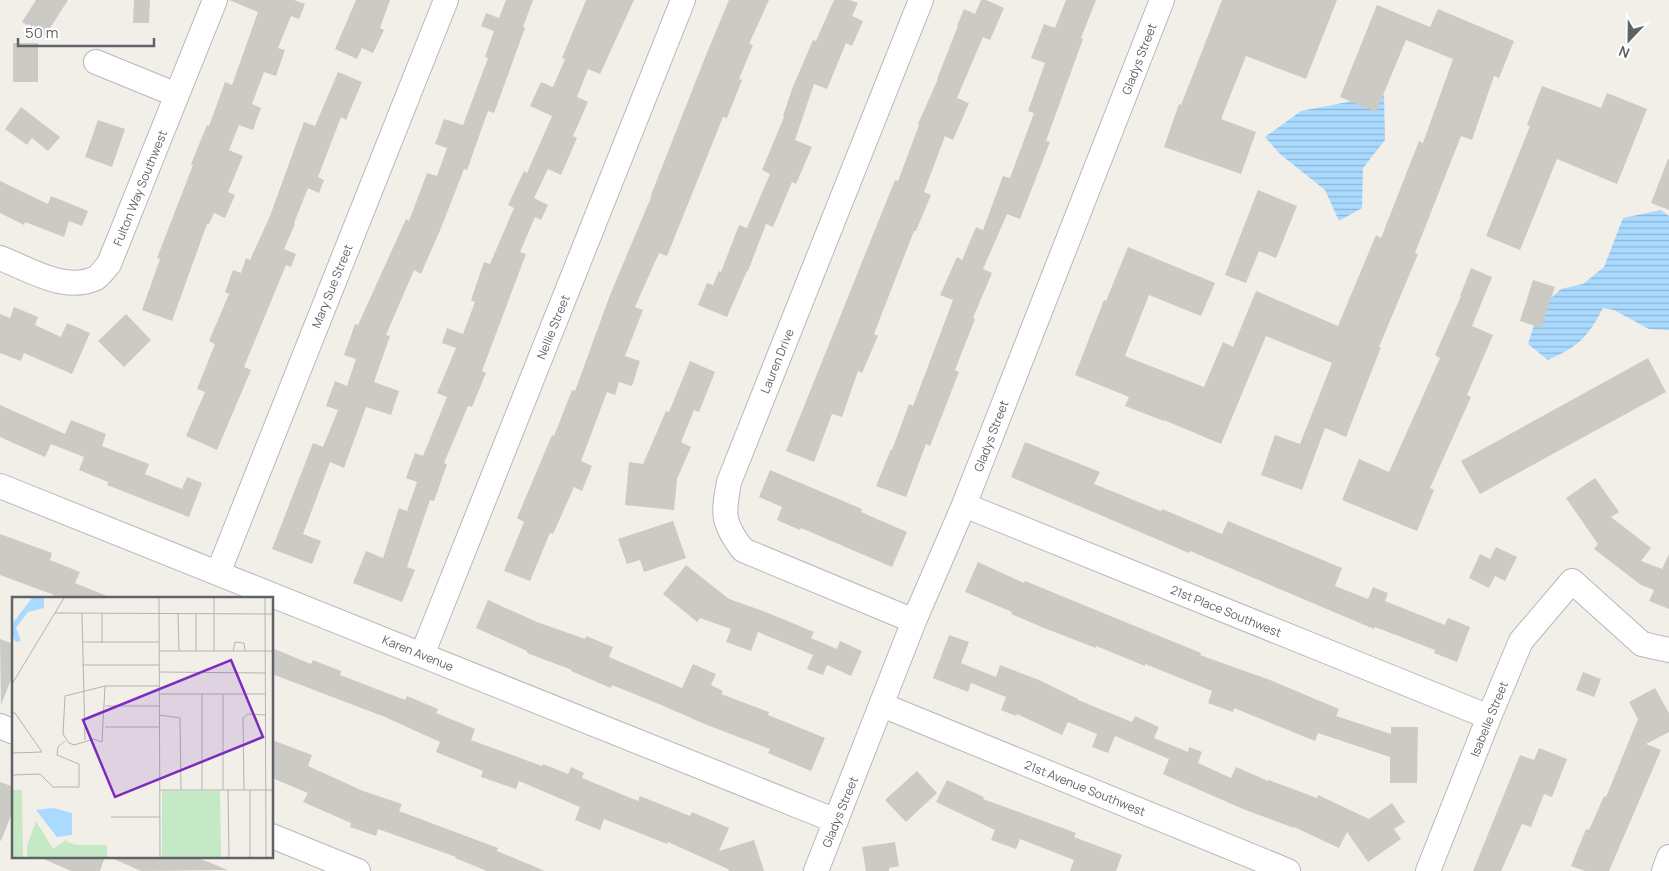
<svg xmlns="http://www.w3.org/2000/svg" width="1669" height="871" font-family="Manrope,sans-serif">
<defs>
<pattern id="water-rules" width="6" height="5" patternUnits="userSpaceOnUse" patternTransform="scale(1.25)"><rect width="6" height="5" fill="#aadaff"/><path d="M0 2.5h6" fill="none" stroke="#8eb4d2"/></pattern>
</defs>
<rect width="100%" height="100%" fill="#f1efe8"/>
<!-- water -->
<path fill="url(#water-rules)" d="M1384 95 1385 140 1363 168 1362 208 1339 221 1325 190 1280 154 1265 137 1301 111Z
M1661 210 1669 216V330L1649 329 1614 310 1603 308C1588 337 1578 347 1548 360L1528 344 1539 309 1561 289 1583 284 1604 267 1623 218Z"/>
<!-- building -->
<path fill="#cccac5" d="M36 0H68L45 36 22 22Z
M134 0H150L149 23H133Z
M229 0H294L305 4 299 19 291 16 278 48 285 50 276 76 264 72 252 104 261 108 253 130 239 125 229 150 243 156 228 192 235 195 225 218 214 213 209 224H207L172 321 142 310 160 259 157 258 193 165 191 164 207 125 209 126 225 82 232 85 258 12Z
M356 0H390L380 28 384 30 373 53 362 48 357 59 335 49Z
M506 0H533L523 27 525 28 494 113 488 111 467 170 464 169 441 228 421 274 414 270 386 335 390 336 374 382 399 391 391 415 366 407 344 468 330 462 303 534 321 541 312 564 272 549 313 443 323 447 338 410 326 406 335 381 347 386 356 359 344 355 355 324 358 325 406 219 409 221 427 173 437 176 447 148 435 144 444 119 463 125 488 58 485 57 494 31 481 26 486 13 499 18Z
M586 0H634L600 74 588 69 577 97 588 102 573 136 577 138 561 175 548 169 534 198 548 205 541 220 535 217 520 252 526 254 482 371 486 373 472 407 468 406 444 463 447 464 434 501 430 500 407 567 415 570 402 602 353 583 366 551 383 558 399 508 407 511 417 482 406 478 415 453 423 456 447 397 437 393 456 348 442 343 447 328 463 334 475 302 471 300 484 262 490 264 514 208 508 205 524 171 527 173 552 116 530 106 541 82 553 87 565 59 562 58Z
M729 0H769L749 44 753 45 739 79 742 80 727 118 723 117 667 256 659 253 635 307 643 310 625 356 640 361 632 386 619 382 615 395 607 392 581 461 592 466 582 491 574 487 553 534 550 533 530 581 504 571 524 522 517 518 552 435 554 436 572 390 575 391 610 295 652 195H651L706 55Z
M834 0H850L858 3 852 16 863 21 852 46 846 43 827 89 814 84 795 140 812 147 796 184 792 182 773 227 766 224 748 271H747L727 317 698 305 707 283 713 285 719 271 721 272 739 225 747 228 770 174 762 170 784 117 783 116 792 89 813 40 816 41Z
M981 0H986L1004 8 990 40 983 37 957 98 969 103 953 140 945 136 924 192 931 195 916 231H914L874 334 878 336 862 373 858 371 842 417 832 414 814 462 786 451 895 180 898 181 919 125 918 124 938 79H937L958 26H957L964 9 975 14Z
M1066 0H1096L1081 38 1083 39 1046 141 1050 142 1020 219 1007 214 983 269 992 273 973 318 975 319 955 370 959 372 930 446 926 444 906 497 876 486 891 449 892 450 909 404 913 406 953 300 940 295 957 257 962 260 976 227 983 230 1003 176 1010 178 1034 113 1028 111 1045 63 1031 58 1044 24 1055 28Z
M1222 0H1337L1306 79 1246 56 1221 119 1256 132 1241 174 1164 147 1179 104 1181 105Z
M1377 5 1430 27 1438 9 1514 41 1499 78 1494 76 1472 140 1461 136 1415 253 1418 254 1379 347H1381L1346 437 1325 428 1302 490 1261 475 1275 435 1300 444 1332 363 1266 336 1221 444 1164 420V421L1125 406 1129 397 1075 375 1104 300 1106 301 1128 247 1215 283 1201 316 1149 295 1125 356 1204 387 1223 342 1233 347 1256 291 1338 326 1376 235 1381 238 1419 141 1423 143 1453 59 1406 40 1376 112 1340 97Z
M13 43H38V82H13Z
M338 72 362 82 346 120 341 117 318 177 324 180 319 193 308 188 294 223 295 224 284 249 296 254 291 267 286 265 244 367 251 370 217 450 186 436 205 392 197 389 215 344 209 341 229 294 225 292 233 270 241 273 246 258 250 260 270 216 304 122 315 126Z
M1542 86 1601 108 1607 93 1647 109 1617 184 1557 159 1520 250 1486 236 1530 126 1527 125Z
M21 107 60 137 48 151 32 138 27 145 5 129Z
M98 120 125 129 112 167 85 157Z
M1668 159H1669V210L1651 203Z
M0 181 48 204 51 196 88 211 82 226 69 221 64 237 25 222 24 225 0 213Z
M1258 190 1297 206 1276 258 1259 251 1246 283 1225 275Z
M1471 268 1492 277 1472 326 1493 335 1467 395 1471 397 1430 488 1434 490 1417 531 1342 500 1359 459 1389 472 1440 358 1435 355 1461 296H1460Z
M1533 280 1555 287 1541 328 1520 321Z
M14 307 38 317 35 325 61 337 67 323 90 333 72 374 24 353 21 361 0 353V314L10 318Z
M126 314 151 340 124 367 98 341Z
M1648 358 1666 392 1480 494 1461 461Z
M690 361 715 372 699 412 694 410 681 442 691 447 677 479 674 510 625 505 629 462 643 464 666 411 669 412Z
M0 405 65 434 71 420 106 434 102 446 149 464 145 474 182 489 187 477 202 483 189 517 107 485 108 482 79 470 84 457 51 444 45 457 0 437Z
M1025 442 1100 472 1094 484 1161 511 1162 509 1222 534 1228 521 1342 568 1335 586 1368 599 1373 587 1388 593 1385 601 1445 625 1448 618 1470 627 1457 662 1434 653 1435 650 1375 627 1374 629 1190 551 1189 553 1011 477Z
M770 470 862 509 861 512 907 532 892 567 801 528 800 530 777 520 782 507 759 497Z
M1595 478 1619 512 1611 517 1651 548 1641 561 1662 569 1669 554V609L1649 601 1654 590 1641 585 1594 549 1598 544 1566 498Z
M673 521 686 558 644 572 640 560 627 564 618 539Z
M0 534 52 553 50 560 80 572 75 583 112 598H53L54 595 0 575Z
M1496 547 1517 557 1505 581 1495 576 1489 588 1469 578 1480 554 1490 559Z
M978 562 1024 583 1025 581 1201 653 1200 655 1270 680 1339 709 1336 716 1391 734V727H1418L1417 783H1390V757L1318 733 1315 741 1234 708 1233 712 1208 703 1212 691 1145 664V666L1096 646V648L1044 628 1011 614 1012 612 965 592Z
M686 565 729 599 763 611 814 632 811 638 837 649 840 641 862 651 851 676 827 665 823 675 807 669 813 655 758 632 751 651 726 642 731 629 700 618 697 622 663 594Z
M488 600 537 622 585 639 586 636 613 647 609 657 682 688 693 664 716 674 711 685 723 691 721 694 769 712 768 715 825 738 811 771 768 753 770 749 707 725 659 704 612 685 611 688 571 671 572 670 527 653V651L476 628Z
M949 635 969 642 961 663 996 677 1000 665 1039 680 1078 699V700L1132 722 1135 716 1159 727 1154 738 1188 752 1189 747 1202 752 1198 763 1231 778 1236 767 1268 781 1269 780 1317 798 1318 795 1369 819 1392 803 1405 822 1394 829 1401 839 1368 862 1347 832 1339 848 1294 827V828L1243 809 1163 774 1169 759 1115 736 1108 753 1092 747 1097 734 1068 722 1062 735 1017 714 1016 716 1001 710 1006 697 971 683 968 692 933 678Z
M0 639 14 644V672L1 705Z
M272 648 311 664 313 660 341 671 340 675 405 700 407 696 438 709 436 713 475 729 471 740 542 766 543 764 568 774 571 767 584 773 582 778 638 801 640 796 690 816 692 812 729 828 719 851 754 840 764 871H729L728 869 668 842 667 844 604 819 600 830 575 820 580 807 519 781 516 789 481 777 483 771 436 752 440 742 385 717 272 674Z
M1583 672 1601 679 1594 697 1576 690Z
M1655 688 1669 713V732L1646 744 1661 750 1609 871H1585L1571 866 1586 829 1589 830 1604 796 1606 797 1638 719 1629 702Z
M272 740 312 755 308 766 363 791 402 804 399 811 498 848 497 851 545 871H487L455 858 456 857 378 829 376 836 350 827 351 823 303 802 308 793 272 778Z
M1539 748 1567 759 1552 797 1544 794 1531 827 1522 824 1501 871H1473L1520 755 1534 760Z
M917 771 937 793 906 822 885 800Z
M947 780 984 797 983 799 1076 833 1074 837 1122 855 1116 871H1070L1074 860 1020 839 1016 849 991 840 995 830 936 802Z
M0 782 14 787V808L1 841 0 840Z
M895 842 899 866 889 868V871H866L862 847Z
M39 857H105L100 871H71Z
M109 857H196L228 870 141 871Z"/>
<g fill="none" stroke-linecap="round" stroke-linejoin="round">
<defs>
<path id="minor" d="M96 62 177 95
M0 258C29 269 65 293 96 278 101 275 105 268 109 264L215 0
M0 486 836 821
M964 505 1489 717
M218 573 446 0
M914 621 743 550C722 523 723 514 729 482L921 0
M422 655 683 0
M882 705 1288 871
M0 726 14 732
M272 836 358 871
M816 871 914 621 964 505 1162 0
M1428 871 1489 717 1521 641 1572 581 1642 644 1669 650
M1664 871 1669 857"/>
</defs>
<!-- minor casing -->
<use href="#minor" stroke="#b5b8bc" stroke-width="26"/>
<!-- minor -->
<use href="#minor" stroke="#fff" stroke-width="24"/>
</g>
<g text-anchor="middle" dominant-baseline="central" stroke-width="4" stroke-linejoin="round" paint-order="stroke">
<!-- street labels -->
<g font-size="12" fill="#5f6368" stroke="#fff">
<text transform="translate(1139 59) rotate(-69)">Gladys Street</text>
<text transform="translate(140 188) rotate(-68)">Fulton Way Southwest</text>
<text transform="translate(332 286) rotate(-68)">Mary Sue Street</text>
<text transform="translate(553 327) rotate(-68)">Nellie Street</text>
<text transform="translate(777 361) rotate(-68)">Lauren Drive</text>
<text transform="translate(991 436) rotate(-69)">Gladys Street</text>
<text transform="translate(1226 611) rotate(22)">21st Place Southwest</text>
<text transform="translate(418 653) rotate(22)">Karen Avenue</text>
<text transform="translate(1489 719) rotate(-68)">Isabelle Street</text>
<text transform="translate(1085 788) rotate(22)">21st Avenue Southwest</text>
<text transform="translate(840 812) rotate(-68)">Gladys Street</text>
</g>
</g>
<!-- overview -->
<g transform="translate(12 597)">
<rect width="261" height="261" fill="#f1efe8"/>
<path d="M24 224 41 252 55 242V245L65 248H95V261H15V249Z" fill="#c5e8c5"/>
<path d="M0 193H10L11 261H0Z" fill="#c5e8c5"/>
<path d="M150 194H208L209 261H150Z" fill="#c5e8c5"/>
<path d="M32 1V11L16 15 4 31 9 44 4 45 0 39V27L20 1ZM42 211 60 216V238L45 240 24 213Z" fill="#aadaff"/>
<path fill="none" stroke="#b3b3b1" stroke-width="1" d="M147 1 148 261M202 1V54M253 1 254 261M43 16 262 17M70 17 73 143M166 17 167 54M184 17V54M70 45H147M90 46V17M147 54H262M221 54 223 45 232 46 233 54M70 68H147M147 75 253 76M0 87 52 1M93 89 90 145 82 142 62 148 57 146 51 137 53 99 93 89H147M147 97H254M190 97V193M211 97V193M93 109H147M0 116H3L30 155 0 156M147 118 168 121 169 193M93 130H147M0 178 28 177 41 190H67V167L45 158 46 150 53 144M148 193H262M216 193 217 261M232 193 231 121 236 117 254 118M99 220H148M238 261V193"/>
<path fill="#7b2cbf" fill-opacity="0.15" stroke="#7b2cbf" stroke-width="2.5" d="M219 63 251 140 103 200 71 123Z"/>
<rect width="261" height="261" fill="none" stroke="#5f6368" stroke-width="2.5"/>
</g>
<!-- north arrow -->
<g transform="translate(1629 40) rotate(202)" stroke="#ffffff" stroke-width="4" paint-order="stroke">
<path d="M0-4L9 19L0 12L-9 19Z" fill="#5f6368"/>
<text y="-8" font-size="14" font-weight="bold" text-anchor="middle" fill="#5f6368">N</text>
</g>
<!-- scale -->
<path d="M18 38v8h136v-8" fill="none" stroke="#5f6368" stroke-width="2.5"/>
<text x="25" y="38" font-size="15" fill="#5f6368" stroke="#ffffff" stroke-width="4" paint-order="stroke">50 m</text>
</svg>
